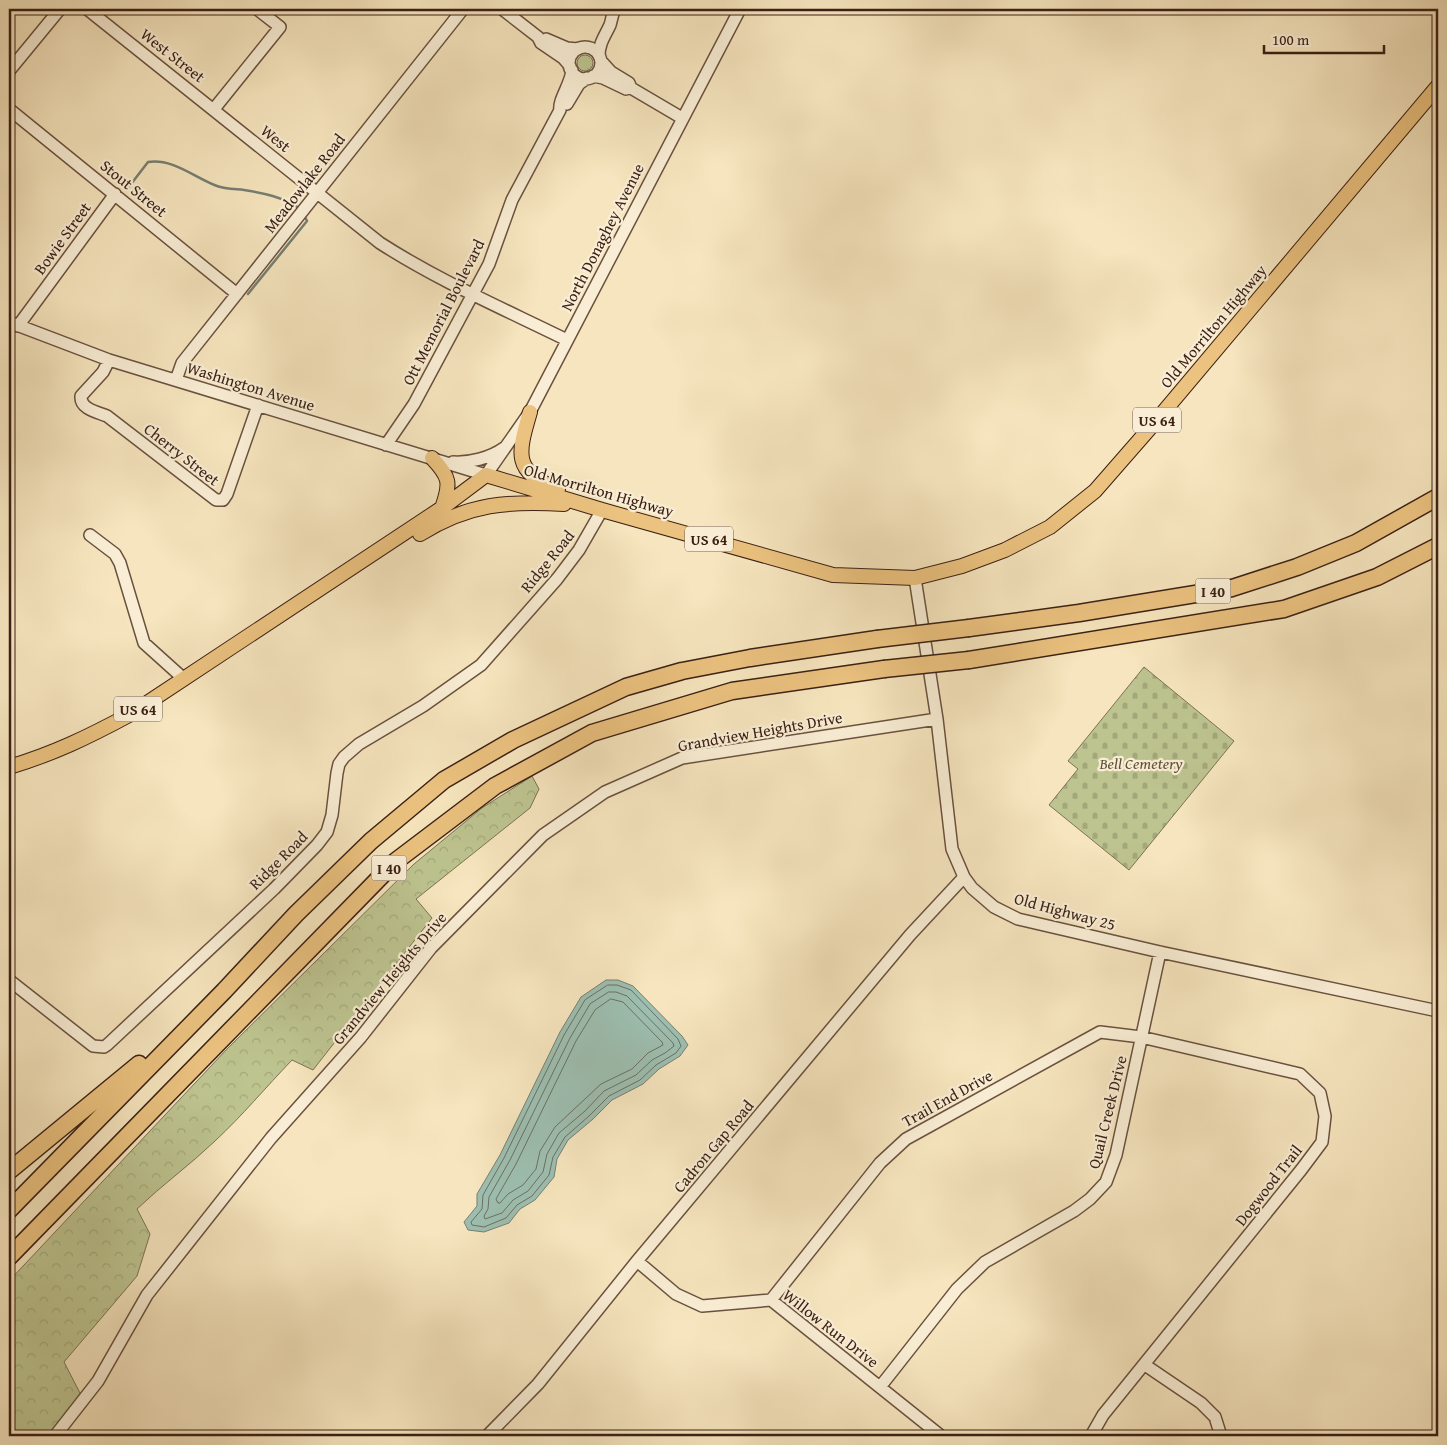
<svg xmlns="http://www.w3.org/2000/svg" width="1447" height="1445" font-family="'Gentium Book Plus',serif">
<defs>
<pattern id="grass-tufts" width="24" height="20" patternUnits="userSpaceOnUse" patternTransform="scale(1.25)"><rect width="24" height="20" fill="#bdc490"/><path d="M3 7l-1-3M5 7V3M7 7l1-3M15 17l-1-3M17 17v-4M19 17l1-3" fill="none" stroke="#a3a87b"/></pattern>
<pattern id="forest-crowns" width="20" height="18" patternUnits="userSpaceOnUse" patternTransform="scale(1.25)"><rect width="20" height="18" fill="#bdc490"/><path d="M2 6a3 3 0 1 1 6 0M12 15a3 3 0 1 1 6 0" fill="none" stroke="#a3a87b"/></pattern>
<pattern id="cemetery-stones" width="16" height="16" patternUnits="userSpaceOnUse" patternTransform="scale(1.25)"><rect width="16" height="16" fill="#bdc490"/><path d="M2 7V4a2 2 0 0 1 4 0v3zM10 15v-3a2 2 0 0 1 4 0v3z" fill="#a3a87b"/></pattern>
</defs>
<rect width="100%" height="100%" fill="#f6e5be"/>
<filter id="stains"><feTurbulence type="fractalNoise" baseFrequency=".004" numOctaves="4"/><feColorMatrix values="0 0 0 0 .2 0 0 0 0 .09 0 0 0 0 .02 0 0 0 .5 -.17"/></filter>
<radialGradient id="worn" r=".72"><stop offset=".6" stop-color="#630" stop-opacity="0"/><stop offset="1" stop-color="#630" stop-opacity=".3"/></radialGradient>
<!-- grass -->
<path fill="url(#grass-tufts)" stroke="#7c7252" d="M577 63a8 8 0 1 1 16 0a8 8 0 1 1-16 0Z"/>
<!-- forest -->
<path fill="url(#forest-crowns)" stroke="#7c7252" d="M532 776 539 789 530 808 416 899 432 918 313 1070 292 1060C266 1087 242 1116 215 1141 190 1165 162 1185 137 1209L150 1234 137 1276 64 1362 81 1395 49 1436H9V1281L227 1049 414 864 482 808Z"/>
<!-- cemetery -->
<path fill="url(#cemetery-stones)" stroke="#7c7252" d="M1144 667 1234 741 1129 870 1049 805 1078 769 1068 761Z"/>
<!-- water -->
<path fill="#9dbfb1" stroke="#767f73" d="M606 980H618L633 986 682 1036 688 1045 680 1056 659 1069 643 1084 612 1100 593 1119 568 1140 557 1159 554 1177 535 1200 520 1209 509 1223 484 1232 468 1230 464 1222 477 1206V1194L500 1155 560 1032 581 997Z"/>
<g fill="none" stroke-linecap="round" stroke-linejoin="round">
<!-- shore -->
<path stroke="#6c7063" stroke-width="1" d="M608 985H617L631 990 678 1039 681 1046 676 1053 656 1065 640 1080 609 1096 589 1116 565 1137 553 1157 549 1175 532 1196 517 1205 506 1218 484 1227 472 1225 471 1222 482 1209 483 1195 504 1158 564 1035 585 1000Z
M609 992H616L627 996 673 1043 674 1046 665 1053 652 1060 636 1075 604 1091 585 1111 559 1133 547 1154 543 1172 528 1191 513 1200 502 1213 485 1219 484 1216 488 1209 489 1197 510 1160 570 1038 590 1004Z
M611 999 623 1002 662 1042 663 1045 648 1053 632 1069 601 1084 555 1127 540 1151 536 1169 523 1185 508 1194 500 1203H498L496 1199 516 1164 576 1041 595 1010Z"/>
<!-- stream -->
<path stroke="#767f73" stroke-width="2.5" d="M128 188 148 162C173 158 195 178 217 186 225 189 235 189 244 190 264 193 282 197 299 208
M248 294 307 221 304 215"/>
<defs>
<path id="minor" d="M87 9 380 243C439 281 504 309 567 340
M502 9 538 37 541 43 563 58 570 66
M546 39 567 48 578 49
M569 63a16 16 0 1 1 32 0a16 16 0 1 1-32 0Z
M599 56C599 43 605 36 610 25 612 19 612 14 615 9
M601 61 611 72 629 83 631 88 682 118
M9 71 60 9
M593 76 603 78 626 89
M567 104 579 84 587 78
M9 109 237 294
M214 109 280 27 257 9
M9 322 109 360 486 475 530 412 740 9
M18 326 115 194
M109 360 103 372 81 396C80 409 97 412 107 416L216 500H223L227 494 258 405
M176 380 182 363 463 9
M386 445 414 404 489 264 512 200 560 110C558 100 571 84 572 70
M453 462C470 463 490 458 504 448
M90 535 115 554 120 563 144 643 184 679
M915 578 937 719 952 849 964 877 972 888 994 907 1018 919 1160 952 1438 1011
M9 980 93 1046 104 1047 107 1045 274 889 317 845 327 832 332 815 337 773 339 764 344 757 359 744 423 706 481 665 557 579 579 550 602 510
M637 1261 676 1294 702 1306 771 1300 941 1436
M771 1300 880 1163 906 1139 1100 1032 1141 1037 1300 1074 1320 1093 1325 1116 1322 1142 1301 1170 1103 1415 1091 1436
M1145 1365 1201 1403 1215 1417 1221 1436
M880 1387 957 1289 985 1262 1074 1211 1090 1199 1106 1182 1116 1155 1160 952
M55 1436 98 1381 147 1295 271 1138 361 1037 431 948 543 835 605 792 682 758 937 719
M487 1436 538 1384 637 1261 910 935 964 877"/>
<path id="major" d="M530 412C518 453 512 472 558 489
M432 458C450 477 451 483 442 508
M420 534C469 503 508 501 564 504
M9 767C53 754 88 737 129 715L442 508 486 475 602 510 833 575 915 578 962 566 1005 550 1050 527 1095 491 1150 428 1438 86"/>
<path id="highway" d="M969 628 1079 613 1232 588 1297 567 1356 543 1438 497
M969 660 1284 609 1377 577 1438 546
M9 1171 139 1064
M9 1210 224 991 296 914 371 841 444 780 513 740 626 687 682 671 750 658 877 639
M9 1257 396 861 495 786 592 733 732 691 884 669"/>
</defs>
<!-- minor casing -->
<use href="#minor" stroke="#6a513f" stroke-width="14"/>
<!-- major casing -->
<use href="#major" stroke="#3b2015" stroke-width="16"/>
<!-- highway casing -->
<use href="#highway" stroke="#3b2015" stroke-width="19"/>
<!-- minor -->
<use href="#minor" stroke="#f9eed5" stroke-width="11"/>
<!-- major -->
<use href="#major" stroke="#ebc27f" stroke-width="14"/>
<!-- highway -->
<use href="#highway" stroke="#ebc27f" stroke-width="16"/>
<defs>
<path id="highway-bridge" d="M877 639 969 628
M884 669 969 660"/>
</defs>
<!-- highway-bridge casing -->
<use href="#highway-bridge" stroke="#3b2015" stroke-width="19" stroke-linecap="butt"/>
<!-- highway-bridge -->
<use href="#highway-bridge" stroke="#ebc27f" stroke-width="16"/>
</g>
<g text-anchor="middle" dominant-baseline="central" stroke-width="4.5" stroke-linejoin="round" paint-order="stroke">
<!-- shield labels -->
<g fill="#f9eed5" stroke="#745e4f" stroke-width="1">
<rect x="1133" y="407.5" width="48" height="25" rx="4"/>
<rect x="685" y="526.5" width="48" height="25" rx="4"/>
<rect x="1195.5" y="578.5" width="35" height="25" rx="4"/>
<rect x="114" y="696.5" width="48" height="25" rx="4"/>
<rect x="371.5" y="855.5" width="35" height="25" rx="4"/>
</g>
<g font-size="15" font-weight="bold" fill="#3b2015">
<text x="1157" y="420">US 64</text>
<text x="709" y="539">US 64</text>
<text x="1213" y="591">I 40</text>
<text x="138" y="709">US 64</text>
<text x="389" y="868">I 40</text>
</g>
<!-- street labels -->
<g font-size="16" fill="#3b2015" stroke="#f9eed5">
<text transform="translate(173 55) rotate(38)">West Street</text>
<text transform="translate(276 138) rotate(39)">West</text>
<text transform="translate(304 183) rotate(-52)">Meadowlake Road</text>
<text transform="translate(134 188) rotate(39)">Stout Street</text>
<text transform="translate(602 237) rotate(-63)">North Donaghey Avenue</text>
<text transform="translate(62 238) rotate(-54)">Bowie Street</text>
<text transform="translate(443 312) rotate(-63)">Ott Memorial Boulevard</text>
<text transform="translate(1213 326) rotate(-50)">Old Morrilton Highway</text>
<text transform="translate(251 386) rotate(17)">Washington Avenue</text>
<text transform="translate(182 454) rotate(38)">Cherry Street</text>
<text transform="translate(599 490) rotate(16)">Old Morrilton Highway</text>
<text transform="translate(547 561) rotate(-51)">Ridge Road</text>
<text transform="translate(760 731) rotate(-10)">Grandview Heights Drive</text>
<text transform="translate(278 860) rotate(-45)">Ridge Road</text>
<text transform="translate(1065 911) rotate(15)">Old Highway 25</text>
<text transform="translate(389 978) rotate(-50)">Grandview Heights Drive</text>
<text transform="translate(947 1098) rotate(-29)">Trail End Drive</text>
<text transform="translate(1107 1112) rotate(-76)">Quail Creek Drive</text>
<text transform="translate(713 1146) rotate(-50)">Cadron Gap Road</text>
<text transform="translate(1268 1185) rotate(-52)">Dogwood Trail</text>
<text transform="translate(831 1328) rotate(38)">Willow Run Drive</text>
</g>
<!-- park labels -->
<g font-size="16" font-style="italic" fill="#62513a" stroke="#f9eed5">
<text x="1141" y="763">Bell Cemetery</text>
</g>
</g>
<!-- margin -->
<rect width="1447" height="1445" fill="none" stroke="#f6e5be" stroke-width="30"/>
<rect x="10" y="10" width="1427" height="1425" fill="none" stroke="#3b2015" stroke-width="2.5"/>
<rect x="15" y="15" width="1417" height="1415" fill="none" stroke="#3b2015"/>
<!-- scale -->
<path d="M1264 45v8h120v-8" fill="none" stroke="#3b2015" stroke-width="2.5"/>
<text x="1272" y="45" font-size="15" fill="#3b2015" stroke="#f9eed5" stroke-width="4" paint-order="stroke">100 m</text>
<rect width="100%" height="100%" filter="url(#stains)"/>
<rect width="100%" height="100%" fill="url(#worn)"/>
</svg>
